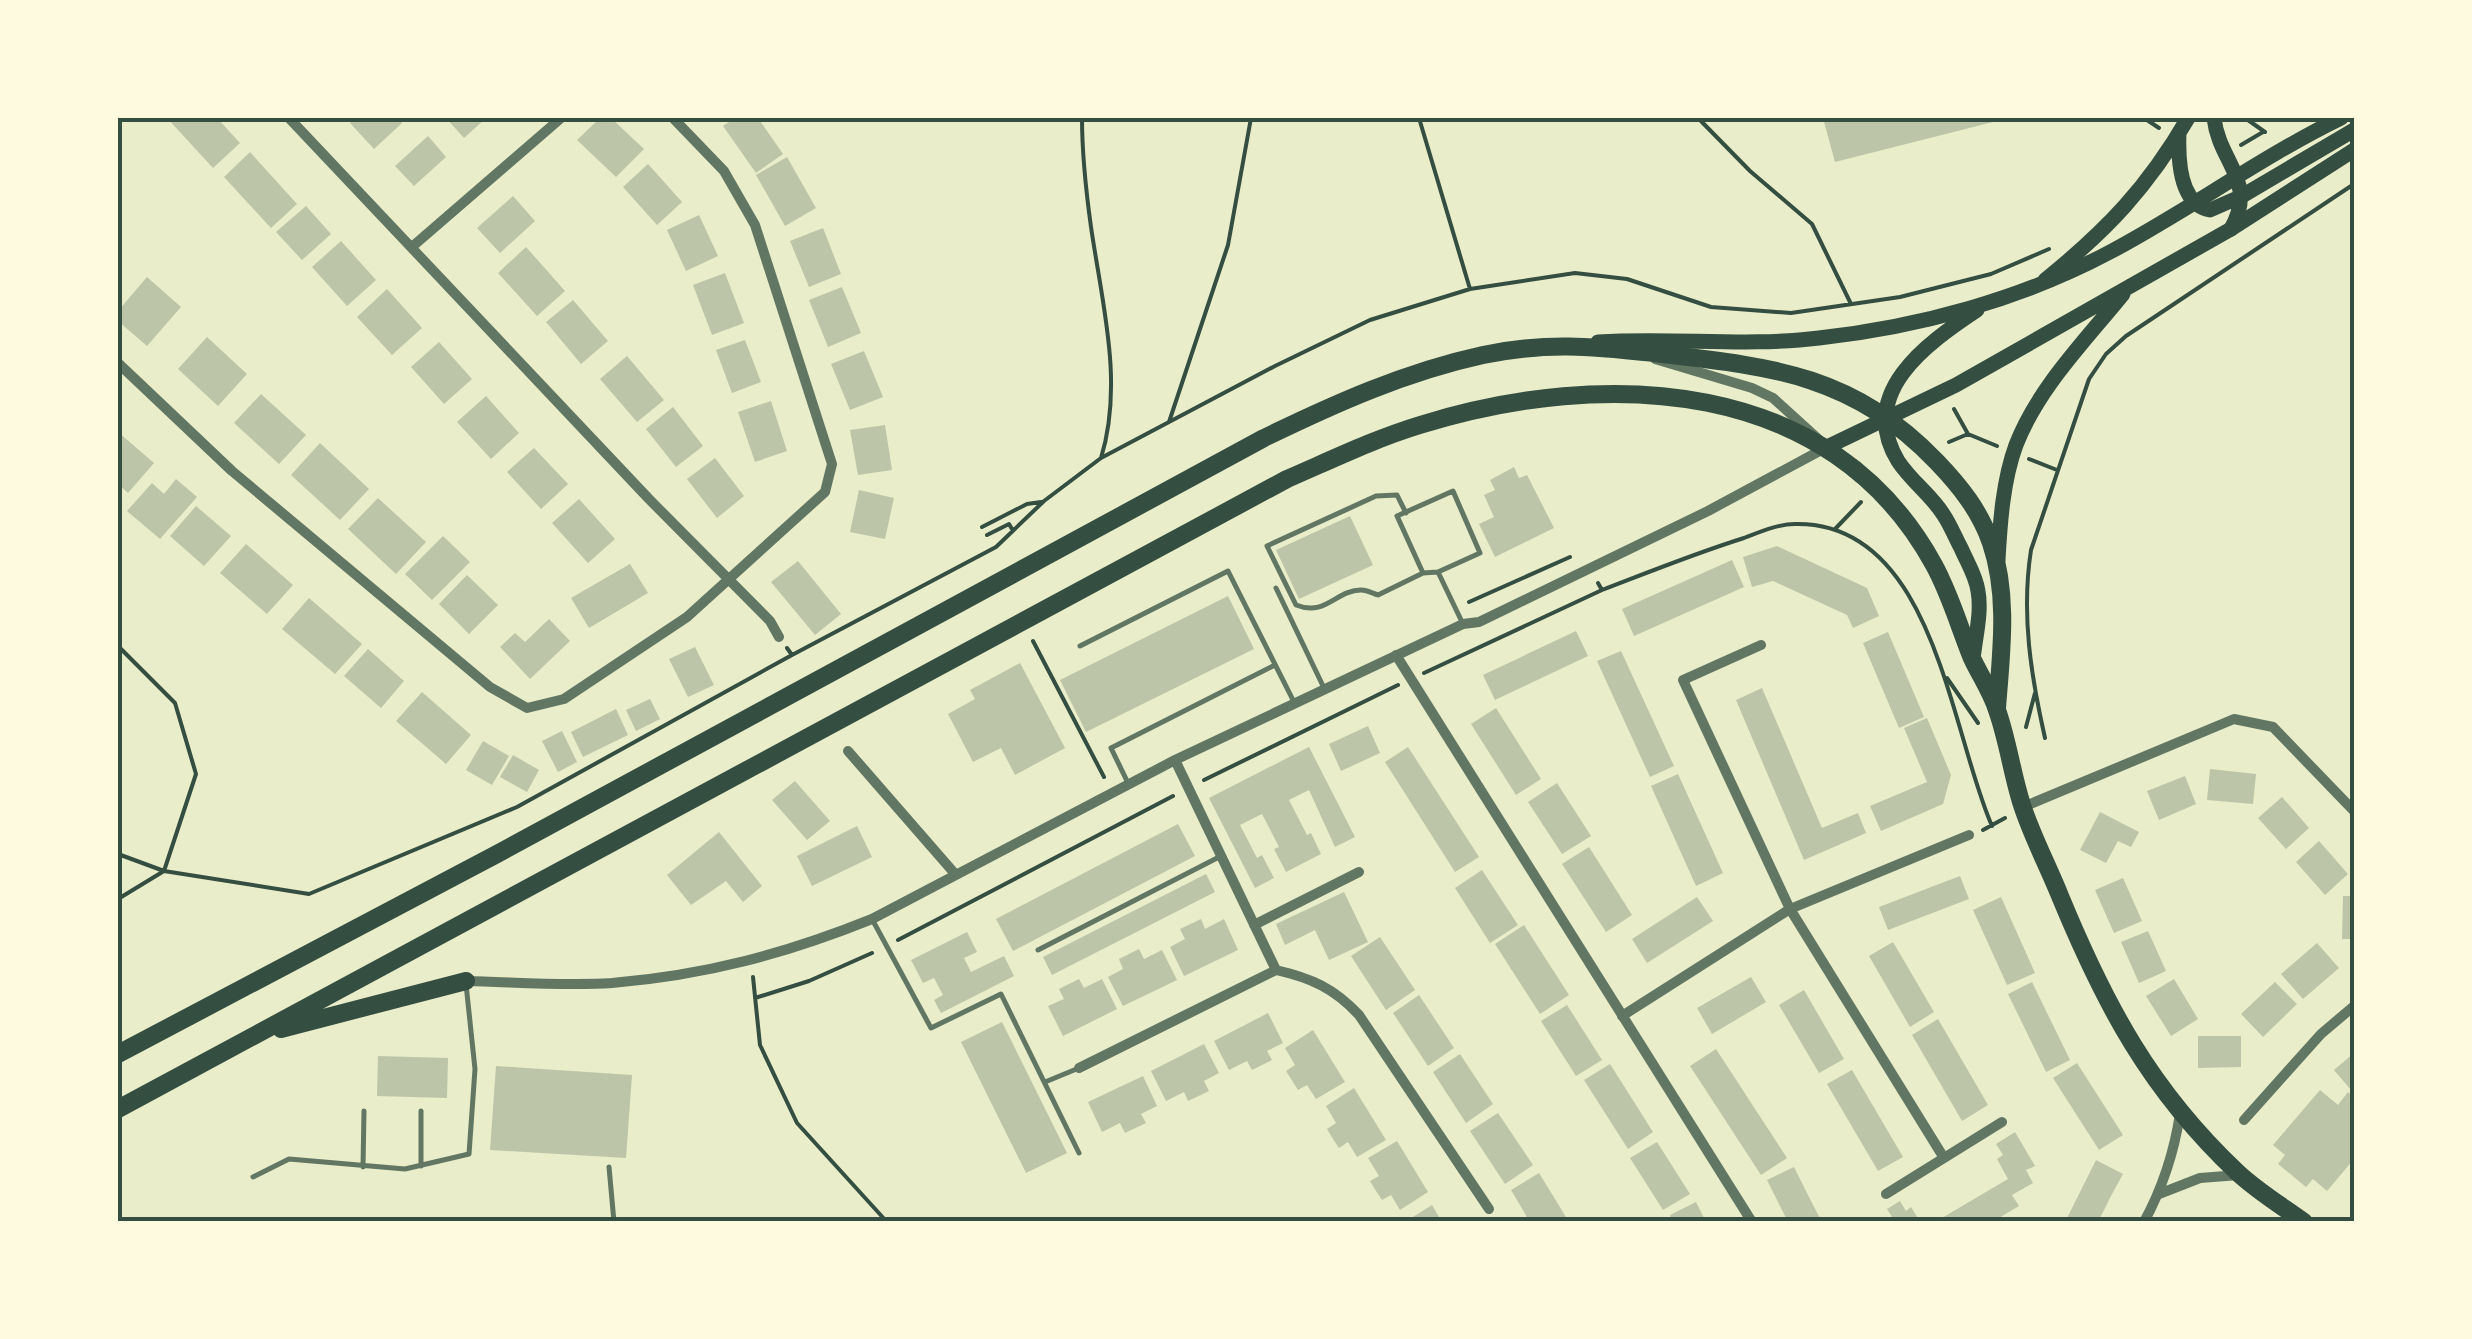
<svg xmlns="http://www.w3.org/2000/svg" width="2472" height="1339" font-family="'Archivo Narrow',sans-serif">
<rect width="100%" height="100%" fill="#e9edc9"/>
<!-- building -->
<path fill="#bcc5a7" d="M167 118H217L240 143 213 168Z
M356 118H397L402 123 374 149 350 123Z
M446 118H486L464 138Z
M600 118H611L644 149 616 177 577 140Z
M735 118H758L783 154 756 173 723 126Z
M1823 118H2005V119L1835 162Z
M428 136 446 157 414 186 395 166Z
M250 152 297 204 271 228 224 177Z
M787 157 816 208 785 226 756 175Z
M648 164 682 202 657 225 623 187Z
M513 196 535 221 500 253 477 228Z
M306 206 331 234 302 260 276 232Z
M699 215 718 256 686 271 667 230Z
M823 228 841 274 809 287 790 241Z
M341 241 376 280 347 306 312 267Z
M526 247 565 291 537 316 498 273Z
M725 273 744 323 712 335 693 285Z
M147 277 181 307 147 346 118 321V311Z
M842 287 861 333 828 347 809 300Z
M387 289 422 328 392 355 357 317Z
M573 300 608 341 581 364 546 322Z
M207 337 247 374 218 406 178 369Z
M745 340 761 382 732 393 716 350Z
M439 342 472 379 444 404 411 367Z
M864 351 883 397 850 410 831 364Z
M627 356 664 400 637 422 600 379Z
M261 394 306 435 279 464 234 423Z
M486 396 519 433 491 459 457 422Z
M771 401 787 451 755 462 738 412Z
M673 407 703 446 676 467 646 429Z
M885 425 892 470 858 475 850 430Z
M118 432 154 463 128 493 118 484Z
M320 443 369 489 340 520 291 475Z
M534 448 568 484 541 509 507 472Z
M715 458 744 496 717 518 687 479Z
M1514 467 1519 478 1527 475 1554 528 1495 557 1479 524 1494 517 1484 495 1495 490 1490 480Z
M176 479 197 497 160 539 127 511 152 483 164 494Z
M859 490 894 498 885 539 850 532Z
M378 498 426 542 396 574 348 529Z
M579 499 615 539 588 563 552 523Z
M196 506 231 536 204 566 170 536Z
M1350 516 1373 565 1299 599 1276 550Z
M443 536 470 562 432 600 405 574Z
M246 544 293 585 267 614 220 573Z
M1777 546 1867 588 1879 616 1853 628 1847 615 1773 581 1752 587 1743 557Z
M1732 560 1744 587 1634 636 1622 609Z
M798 561 841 614 815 635 771 582Z
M630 564 648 593 589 628 571 598Z
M467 575 498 605 469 634 439 604Z
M1228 596 1254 649 1086 732 1060 680Z
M309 598 362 644 335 674 282 629Z
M549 619 570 641 530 679 500 647 515 633 525 642Z
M1576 631 1588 656 1495 700 1483 675Z
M1888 632 1924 717 1899 728 1863 643Z
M695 647 714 685 688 697 669 659Z
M368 649 404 681 381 708 344 676Z
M1621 651 1674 766 1650 777 1597 661Z
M1020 663 1065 748 1015 775 1001 748 973 762 948 714 975 699 970 690Z
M1762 688 1822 828 1858 813 1866 833 1804 860 1736 700Z
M422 692 471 735 446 764 396 721Z
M650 699 660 719 636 731 626 710Z
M1496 708 1541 779 1516 795 1471 724Z
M616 709 628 735 583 757 571 732Z
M1927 718 1951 775 1943 804 1881 831 1870 806 1927 782 1904 728Z
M1368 726 1380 753 1341 771 1329 744Z
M562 731 577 762 558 772 542 741Z
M483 741 509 756 492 785 466 770Z
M1309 747 1355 837 1335 847 1309 790 1289 800 1307 835 1311 833 1321 854 1286 872 1274 849 1279 847 1262 814 1240 825 1257 858 1262 855 1274 878 1255 888 1209 798Z
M1408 747 1479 857 1455 872 1385 762Z
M513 755 539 770 527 792 500 777Z
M2210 769 2256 774 2253 804 2207 800Z
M1678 774 1723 873 1696 886 1651 786Z
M2185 776 2196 804 2159 820 2147 791Z
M795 781 830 821 807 840 772 800Z
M1557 783 1591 836 1562 854 1528 802Z
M2282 797 2309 828 2286 849 2258 818Z
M2100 812 2139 832 2131 847 2118 841 2106 863 2080 850Z
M1178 824 1195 856 1013 951 996 919Z
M857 826 872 857 812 886 797 856Z
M719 832 762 886 743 902 726 881 691 905 667 875Z
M2319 841 2348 874 2325 895 2296 862Z
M1589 847 1632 915 1606 932 1562 864Z
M1482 870 1518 925 1490 943 1455 888Z
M1206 874 1215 892 1052 975 1043 957Z
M1960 876 1969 899 1888 930 1879 907Z
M2123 878 2142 921 2114 933 2095 890Z
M1344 892 1368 942 1329 960 1315 930 1285 945 1276 924Z
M2343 896H2354V939H2342Z
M1697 897 1713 921 1647 963 1632 939Z
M2001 897 2035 973 2007 985 1973 910Z
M1201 919 1205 929 1224 919 1238 950 1184 976 1170 947 1185 939 1180 929Z
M1524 925 1569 995 1540 1014 1495 944Z
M2148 931 2166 971 2139 983 2121 942Z
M967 932 977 952 964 958 971 972 1004 956 1014 976 941 1013 934 1000 943 995 934 978 923 983 911 960Z
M1380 937 1415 990 1386 1010 1351 956Z
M1893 942 1934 1012 1910 1027 1869 956Z
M2317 943 2339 968 2303 999 2281 974Z
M1139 949 1144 959 1162 950 1177 980 1123 1006 1108 977 1123 969 1119 959Z
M1751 977 1766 1002 1712 1034 1697 1008Z
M1079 979 1084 988 1102 979 1117 1009 1063 1036 1048 1006 1064 999 1059 989Z
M2174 979 2198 1019 2171 1036 2146 996Z
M2032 982 2070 1060 2046 1072 2008 994Z
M2275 982 2297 1004 2263 1037 2241 1014Z
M1804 990 1844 1059 1819 1073 1779 1005Z
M1419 995 1454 1048 1428 1066 1393 1013Z
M1567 1005 1602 1060 1576 1076 1541 1021Z
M1268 1013 1283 1043 1267 1051 1272 1060 1252 1070 1247 1061 1229 1070 1214 1041Z
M1938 1019 1988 1105 1962 1121 1912 1035Z
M1002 1022 1067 1153 1026 1173 961 1042Z
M1313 1030 1345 1082 1316 1099 1307 1085 1298 1090 1286 1071 1295 1065 1285 1048Z
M2198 1036H2241V1067L2198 1068Z
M1204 1044 1219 1073 1204 1081 1209 1091 1188 1101 1184 1092 1166 1101 1151 1071Z
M1716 1049 1787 1158 1761 1175 1690 1066Z
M2354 1053V1087L2351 1090 2334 1070Z
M1460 1054 1493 1104 1466 1123 1433 1072Z
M378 1056 448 1058 447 1098 377 1096Z
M2077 1063 2123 1135 2099 1150 2053 1078Z
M1610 1064 1653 1132 1628 1149 1584 1080Z
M496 1066 632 1075 626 1158 490 1150Z
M1852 1070 1903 1157 1878 1171 1827 1084Z
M1143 1076 1157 1106 1141 1114 1146 1123 1125 1133 1120 1123 1102 1132 1088 1102Z
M1354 1088 1386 1140 1357 1157 1348 1142 1339 1148 1333 1139 1327 1129 1336 1123 1326 1106Z
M2320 1090 2338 1105 2348 1092 2354 1098V1159L2327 1191 2313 1179 2306 1187 2278 1164 2285 1155 2273 1145Z
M1498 1113 1533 1165 1505 1184 1470 1131Z
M2015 1132 2035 1166 2026 1170 2033 1183 2012 1195 2019 1206 1992 1222H1935L2008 1179 1997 1159 2003 1155 1996 1144Z
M1397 1141 1428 1192 1400 1210 1391 1195 1382 1200 1376 1191 1370 1181 1379 1176 1368 1158Z
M1657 1142 1690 1194 1663 1210 1630 1158Z
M2096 1160 2123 1174 2112 1194 2098 1222H2065Z
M1794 1167 1812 1203 1822 1222H1788L1767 1180Z
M1539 1173 1555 1199 1569 1222H1530L1511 1190Z
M1900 1201 1906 1211 1911 1207 1919 1220 1925 1217 1927 1222H1895L1887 1209Z
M1696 1202 1706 1222H1673L1670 1215Z
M1432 1205 1442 1222H1405Z"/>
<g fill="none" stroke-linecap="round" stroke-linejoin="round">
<!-- path -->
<path stroke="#344e41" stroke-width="4" d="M1082 118C1082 153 1086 191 1091 227 1102 303 1124 383 1101 458
M1419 118 1470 289
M1698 118 1750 171 1812 224 1851 304
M2144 118 2159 128
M2245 118 2265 132
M2241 145 2263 132
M1954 409 1968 434 1997 446
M1169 422 1228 245 1251 118
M1949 442 1968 434
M2029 459 2057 470
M982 527 1027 504 1041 502
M1836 528 1861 502
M987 535 1009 524 1012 529
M1598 583 1602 590C1649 572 1696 553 1744 538 1760 532 1778 524 1795 524 1934 521 1950 731 1992 826
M1469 602 1570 557
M1033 641 1104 777
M118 646 175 703 196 774 164 871 118 899
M792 655 996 547 1044 501 1101 458 1275 366 1370 320 1470 289 1575 273 1627 279 1711 307 1791 313 1900 297 1991 274 2049 249
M1424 673 1602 590
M1947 678 1978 723
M2026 727 2035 693
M2045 738C2031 676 2021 614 2031 550L2089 379 2106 354 2126 336 2354 184
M1204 780 1398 685
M1983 830 2005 818
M118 854 164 871 309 894 517 807 792 655 787 648
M898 940 1173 796
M753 977 760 1045 797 1123 887 1222
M755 998 809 981 872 953"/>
<!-- service -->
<path stroke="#617663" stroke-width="5" d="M1406 513 1397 495 1376 496 1267 546 1296 605C1326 617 1336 590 1361 590 1367 590 1372 593 1378 595L1423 573 1438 572 1463 624
M1423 573 1397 516 1453 491 1480 553 1438 572
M1276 588 1324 688
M1080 646 1228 571 1294 702
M1128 783 1111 748 1275 665
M872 919 931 1028 1001 994 1079 1153
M1038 950 1221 856
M1045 1082 1079 1068
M421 1166V1111
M363 1167 364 1111
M609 1167 614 1222
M253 1177 289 1159 405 1169 469 1154 475 1069 466 984"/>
<!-- minor -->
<path stroke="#617663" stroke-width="10" d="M289 118 649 499 770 621 779 637
M413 246 561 118
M118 363 232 471 490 687 527 708 564 699 687 617 825 492 832 464 755 225 724 171 673 118
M1761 645 1683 680 1790 909 1944 1158
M1396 655 1752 1222
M848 751 956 875
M1175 760 1276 970C1311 978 1334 988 1359 1015L1489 1209
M2023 807 2234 719 2273 727 2354 811
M1254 925 1359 872
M466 981C514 982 564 986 612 983 706 975 785 954 872 919L1175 760 1463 624 1479 622 1708 511 1827 447 1773 398 1752 388 1655 359
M1622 1016 1790 909 1969 835
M1079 1068 1276 970
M2244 1120 2321 1034 2354 1006
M1886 1194 2002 1122
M2159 1194 2200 1178 2239 1175
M2144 1222C2163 1187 2174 1153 2180 1114"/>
<!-- secondary -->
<path stroke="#344e41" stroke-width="15" d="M2214 118C2219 163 2258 181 2231 229
M2179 133C2178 158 2179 204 2210 210L2242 196 2354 130
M2045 280C2107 230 2148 187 2188 118"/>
<!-- primary -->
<path stroke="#344e41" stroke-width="15" d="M1598 342C1672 337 1746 347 1819 338 1919 327 2022 299 2110 252 2189 210 2261 157 2341 118
M1827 447 1956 385 2231 229 2354 150
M1998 560C2000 523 2003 480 2016 445 2038 388 2085 341 2123 294
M1973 660C1975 638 1982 613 1978 591 1976 576 1967 562 1961 548 1955 537 1950 524 1943 514 1931 495 1911 481 1898 461 1857 393 1926 344 1977 310"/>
<!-- trunk -->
<path stroke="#344e41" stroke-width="18" d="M281 1029 466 981
M118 1054 497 854 1264 438C1334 404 1405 372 1483 355 1550 341 1596 347 1663 354 1776 367 1854 376 1937 462 1960 486 1980 511 1991 543 2009 596 2001 654 1997 708
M118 1109 1287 479C1331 460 1374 439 1420 425 1604 368 1831 376 1934 565 1950 594 1959 626 1971 656 1979 674 1991 691 1997 710 2008 741 2012 774 2022 805 2032 836 2048 866 2060 896 2105 1005 2150 1090 2237 1172 2257 1191 2282 1206 2304 1222"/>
</g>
<!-- border -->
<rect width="2472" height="1339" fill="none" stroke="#fefae0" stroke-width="240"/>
<rect x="120" y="120" width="2232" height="1099" fill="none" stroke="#344e41" stroke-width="4"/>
</svg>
